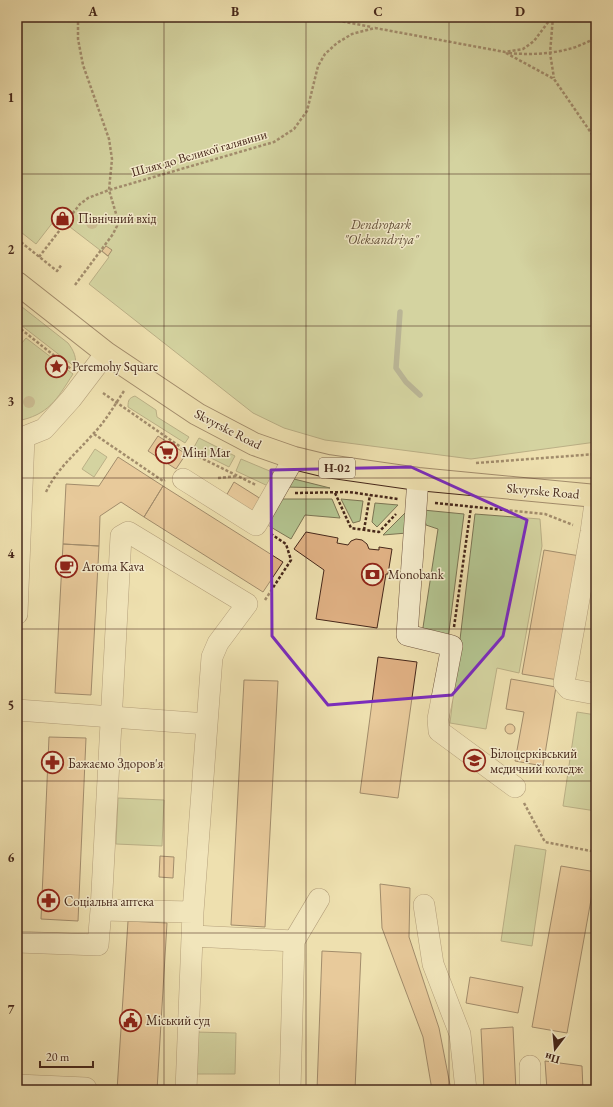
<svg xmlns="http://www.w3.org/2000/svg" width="613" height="1107" font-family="'EB Garamond',serif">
<rect width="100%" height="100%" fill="#eee0af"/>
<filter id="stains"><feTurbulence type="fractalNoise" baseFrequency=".005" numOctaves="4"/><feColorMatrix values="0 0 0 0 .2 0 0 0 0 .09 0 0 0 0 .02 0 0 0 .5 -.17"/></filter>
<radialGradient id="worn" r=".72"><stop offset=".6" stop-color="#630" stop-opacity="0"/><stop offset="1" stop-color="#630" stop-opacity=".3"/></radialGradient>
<!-- green -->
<path fill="#b3c38f" stroke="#7c7554" d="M17 17H596V442L471 459 325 440 284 428 253 413 89 284 109 257 57 217 36 244 17 229Z
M17 303 68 343C74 351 77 358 75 367L17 322Z
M26 338 73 374C57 399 49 415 17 421V349Z
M135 396 156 410 157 417 189 437 185 443 128 407C128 400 129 398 135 396Z
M199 438 235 456 229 467 193 449Z
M95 449 107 457 94 477 82 469Z
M241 459 272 472 273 481 268 486 236 471Z
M290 478 330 488 285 487Z
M277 499H332L340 518 305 515 291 539 264 523Z
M341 499 363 501 360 521 353 523Z
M375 503 398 505 377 527 372 522Z
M409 509 407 533 383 535Z
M423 510 464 514 448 639 422 634 438 529 426 525Z
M475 514 540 519 542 546 519 673 497 668 486 729 450 723Z
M577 712 596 715V811L563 806Z
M118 798 164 800 162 846 116 844Z
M515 845 546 850 532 946 501 941Z
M195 1032 236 1033 235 1074H195Z"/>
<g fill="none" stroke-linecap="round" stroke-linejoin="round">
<!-- stream -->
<path stroke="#7a8077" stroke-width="5.5" d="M400 312 396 368 406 382 420 395"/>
</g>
<!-- building -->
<path fill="#dfb083" stroke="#46271a" d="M63 213 68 217 64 223 58 218Z
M106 246 112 250 108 256 102 251Z
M158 436 186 454 176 469 148 451Z
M118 457 163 486 144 517 121 502 100 516 99 546 63 544 66 484 99 486Z
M234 482 261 499 254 512 226 496Z
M163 486 283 562 263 592 144 517Z
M306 532 338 538 337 543 348 545 351 541 356 539 362 540 367 544 369 549 379 550V547L392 549 388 574H386L377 628 316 619 324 570 294 549Z
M63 544 99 546 91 695 55 693Z
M544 550 580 556 558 680 522 674Z
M378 657 417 662 398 798 360 793Z
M511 679 556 687 543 766 515 761 524 712 506 709Z
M244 680 278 681 265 927 231 925Z
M505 729a5 5 0 1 1 10 0a5 5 0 1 1-10 0Z
M49 737 86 738 78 921 41 919Z
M160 856 174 857 173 878 159 877Z
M561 866 596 872 567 1033 532 1027Z
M380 884 410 888 409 937 439 1028 451 1090H432L423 1037 382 928Z
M128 921 167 923 157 1090H117Z
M322 951 361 953 355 1090H317Z
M470 977 523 987 518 1013 466 1003Z
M513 1027 516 1090H484L481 1029Z
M545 1061 582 1066 583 1090H547Z
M232 1086 244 1087V1090H232Z"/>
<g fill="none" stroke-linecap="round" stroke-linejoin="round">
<defs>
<path id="minor" d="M17 438 24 437 44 429 71 399 106 353
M183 479 256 525 294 458
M418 479 407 635 452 646 438 719 439 731 515 787
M596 496 591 532 564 683 569 689 596 694
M17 614 24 437
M17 710 207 724
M424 905 433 964 460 1034 466 1090
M101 910 121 536 128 532 247 604 218 643 212 657 193 912 186 1090
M193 936 294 941 290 1090
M294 941 319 899
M17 942 98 945 101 910 193 912
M17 1085 86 1088V1090
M530 1090V1066"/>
<path id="major" d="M17 283 106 353 197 414 254 444 294 458 327 466 418 479 596 496"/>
</defs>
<!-- minor casing -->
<use href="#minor" stroke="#70553f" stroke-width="22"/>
<!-- major casing -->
<use href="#major" stroke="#46271a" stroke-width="24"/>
<!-- path -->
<path stroke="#46271a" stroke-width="2.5" stroke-dasharray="3 2" stroke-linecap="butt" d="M318 17 372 27
M553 17 550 53 554 78
M341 22 342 17
M506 53 554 79 596 140
M509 53C529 55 550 54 569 49 578 47 587 42 596 38
M17 239 57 271 62 264
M39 257 80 204 88 198 109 190 274 142 294 129 307 111 318 66 325 54 337 43 352 34 375 28 505 52 523 49 534 41 552 17
M75 285 113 234 117 226V217L109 190 112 159 109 139 83 65 78 39V17
M17 326 71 369
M103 393 185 450 256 485
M94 434 163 481 165 480
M476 463 596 454
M218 478 237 476
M46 492C58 467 75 455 93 434 105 422 114 406 124 391
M295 493 349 492 398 499
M335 493 351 528 379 532 396 514
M435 503 545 514 573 525
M364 530 370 495
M265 600 291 560 286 544 271 534
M454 627 471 507
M524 803 545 842 596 852"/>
<!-- minor -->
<use href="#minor" stroke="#f4ebcb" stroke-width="21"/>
<!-- major -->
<use href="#major" stroke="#eee0af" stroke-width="22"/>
</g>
<!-- trees -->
<g fill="#a0906d">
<circle cx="92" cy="223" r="6"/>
<circle cx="29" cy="402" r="6"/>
</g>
<!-- marked area -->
<path d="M0 0H613V1107H0ZM411 467 527 520 503 636 452 695 328 705 272 636 271 470Z" fill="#eee0af" fill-opacity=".55" fill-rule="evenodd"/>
<path fill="none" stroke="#7b2cbf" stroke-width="3" stroke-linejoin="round" d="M411 467 527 520 503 636 452 695 328 705 272 636 271 470Z"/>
<!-- grid -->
<path fill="none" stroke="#46271a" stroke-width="1" stroke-opacity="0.55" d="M164 17V1090M306 17V1090M449 17V1090M17 174H596M17 326H596M17 478H596M17 629H596M17 781H596M17 933H596"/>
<!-- icons -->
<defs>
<symbol id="shop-ring" viewBox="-11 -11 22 22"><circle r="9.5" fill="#f4ebcb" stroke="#8f2418" stroke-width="1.5"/><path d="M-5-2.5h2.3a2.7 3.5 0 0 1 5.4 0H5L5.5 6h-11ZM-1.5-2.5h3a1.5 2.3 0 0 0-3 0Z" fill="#8f2418"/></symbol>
<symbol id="sight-ring" viewBox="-11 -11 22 22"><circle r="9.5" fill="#f4ebcb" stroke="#8f2418" stroke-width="1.5"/><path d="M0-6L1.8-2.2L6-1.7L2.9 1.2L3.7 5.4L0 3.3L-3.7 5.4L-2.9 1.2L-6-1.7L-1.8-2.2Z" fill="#8f2418"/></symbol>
<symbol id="supermarket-ring" viewBox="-11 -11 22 22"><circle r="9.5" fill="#f4ebcb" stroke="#8f2418" stroke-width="1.5"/><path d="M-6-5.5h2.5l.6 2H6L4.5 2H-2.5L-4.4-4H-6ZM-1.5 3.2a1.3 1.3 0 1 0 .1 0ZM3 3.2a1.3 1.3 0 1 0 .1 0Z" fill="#8f2418"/></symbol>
<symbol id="cafe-ring" viewBox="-11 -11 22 22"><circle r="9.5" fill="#f4ebcb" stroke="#8f2418" stroke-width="1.5"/><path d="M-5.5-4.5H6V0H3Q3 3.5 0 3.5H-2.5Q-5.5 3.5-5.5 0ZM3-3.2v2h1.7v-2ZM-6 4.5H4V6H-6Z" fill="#8f2418"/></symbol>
<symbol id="bank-ring" viewBox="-11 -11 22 22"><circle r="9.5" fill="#f4ebcb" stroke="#8f2418" stroke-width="1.5"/><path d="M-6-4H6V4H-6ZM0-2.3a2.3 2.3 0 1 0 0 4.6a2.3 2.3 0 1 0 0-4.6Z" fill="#8f2418"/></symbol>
<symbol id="university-ring" viewBox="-11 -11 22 22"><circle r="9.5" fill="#f4ebcb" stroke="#8f2418" stroke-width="1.5"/><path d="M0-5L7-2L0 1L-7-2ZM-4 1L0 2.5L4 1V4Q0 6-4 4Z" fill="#8f2418"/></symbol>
<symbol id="pharmacy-ring" viewBox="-11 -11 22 22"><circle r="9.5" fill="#f4ebcb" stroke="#8f2418" stroke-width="1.5"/><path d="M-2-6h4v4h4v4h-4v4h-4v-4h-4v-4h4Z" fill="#8f2418"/></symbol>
<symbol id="civic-ring" viewBox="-11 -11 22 22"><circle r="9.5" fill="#f4ebcb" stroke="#8f2418" stroke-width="1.5"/><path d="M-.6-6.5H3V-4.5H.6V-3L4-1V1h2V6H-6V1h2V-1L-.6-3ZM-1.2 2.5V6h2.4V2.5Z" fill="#8f2418"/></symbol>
</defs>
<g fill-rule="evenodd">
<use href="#shop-ring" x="50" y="206" width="25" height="25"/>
<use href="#sight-ring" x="44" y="354" width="25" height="25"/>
<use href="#supermarket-ring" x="154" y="440" width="25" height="25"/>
<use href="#cafe-ring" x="54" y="554" width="25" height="25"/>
<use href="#bank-ring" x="360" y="562" width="25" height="25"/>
<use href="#university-ring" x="462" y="748" width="25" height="25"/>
<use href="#pharmacy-ring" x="40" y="750" width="25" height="25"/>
<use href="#pharmacy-ring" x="36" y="888" width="25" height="25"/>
<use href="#civic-ring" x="118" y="1008" width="25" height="25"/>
</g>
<g text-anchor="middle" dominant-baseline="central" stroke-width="3" stroke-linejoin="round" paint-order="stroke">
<!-- shield labels -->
<rect fill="#f4ebcb" stroke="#7a624f" stroke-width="1" x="319" y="458" width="36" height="20" rx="3"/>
<g font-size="12" font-weight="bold" fill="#46271a">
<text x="337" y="468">Н-02</text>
</g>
<!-- street labels -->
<g font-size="13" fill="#46271a" stroke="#f4ebcb">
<text transform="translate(199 153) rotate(-16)">Шлях до Великої галявини</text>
<text transform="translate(228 429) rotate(27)">Skvyrske Road</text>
<text transform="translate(543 491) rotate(5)">Skvyrske Road</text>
</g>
<!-- poi labels -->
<g font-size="13" fill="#46271a" stroke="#f4ebcb" text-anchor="start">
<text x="78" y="218">Північний вхід</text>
<text x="72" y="366">Peremohy Square</text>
<text x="182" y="452">Міні Mar</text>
<text x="82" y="566">Aroma Kava</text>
<text x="388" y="574">Monobank</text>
<text x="490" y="753">Білоцерківський<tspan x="490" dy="15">медичний коледж</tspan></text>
<text x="68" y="763">Бажаємо Здоров'я</text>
<text x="64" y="901">Соціальна аптека</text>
<text x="146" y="1020">Міський суд</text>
</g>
<!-- park labels -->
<g font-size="13" font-style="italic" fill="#614e37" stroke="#f4ebcb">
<text x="381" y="224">Dendropark<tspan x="381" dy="15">"Oleksandriya"</tspan></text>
</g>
</g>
<!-- margin -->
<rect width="613" height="1107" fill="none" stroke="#eee0af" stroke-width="44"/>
<!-- north arrow -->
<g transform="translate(555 1049) rotate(196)" stroke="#f4ebcb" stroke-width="3" paint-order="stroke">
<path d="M0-3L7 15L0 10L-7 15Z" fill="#46271a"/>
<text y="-6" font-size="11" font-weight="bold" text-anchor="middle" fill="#46271a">Пн</text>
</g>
<!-- scale -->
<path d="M40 1061v6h53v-6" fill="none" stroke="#46271a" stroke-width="2"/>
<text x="46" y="1061" font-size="12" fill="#46271a" stroke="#f4ebcb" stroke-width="3" paint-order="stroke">20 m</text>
<rect x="22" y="22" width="569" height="1063" fill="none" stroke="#46271a" stroke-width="1.5"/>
<g font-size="13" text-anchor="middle" font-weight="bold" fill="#46271a">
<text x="93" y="16">A</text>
<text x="235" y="16">B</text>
<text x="378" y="16">C</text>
<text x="520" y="16">D</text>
<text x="11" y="102">1</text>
<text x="11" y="254">2</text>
<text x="11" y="406">3</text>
<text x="11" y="558">4</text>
<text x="11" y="710">5</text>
<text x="11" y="862">6</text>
<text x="11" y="1014">7</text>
</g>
<rect width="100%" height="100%" filter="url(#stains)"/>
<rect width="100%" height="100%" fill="url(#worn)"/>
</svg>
